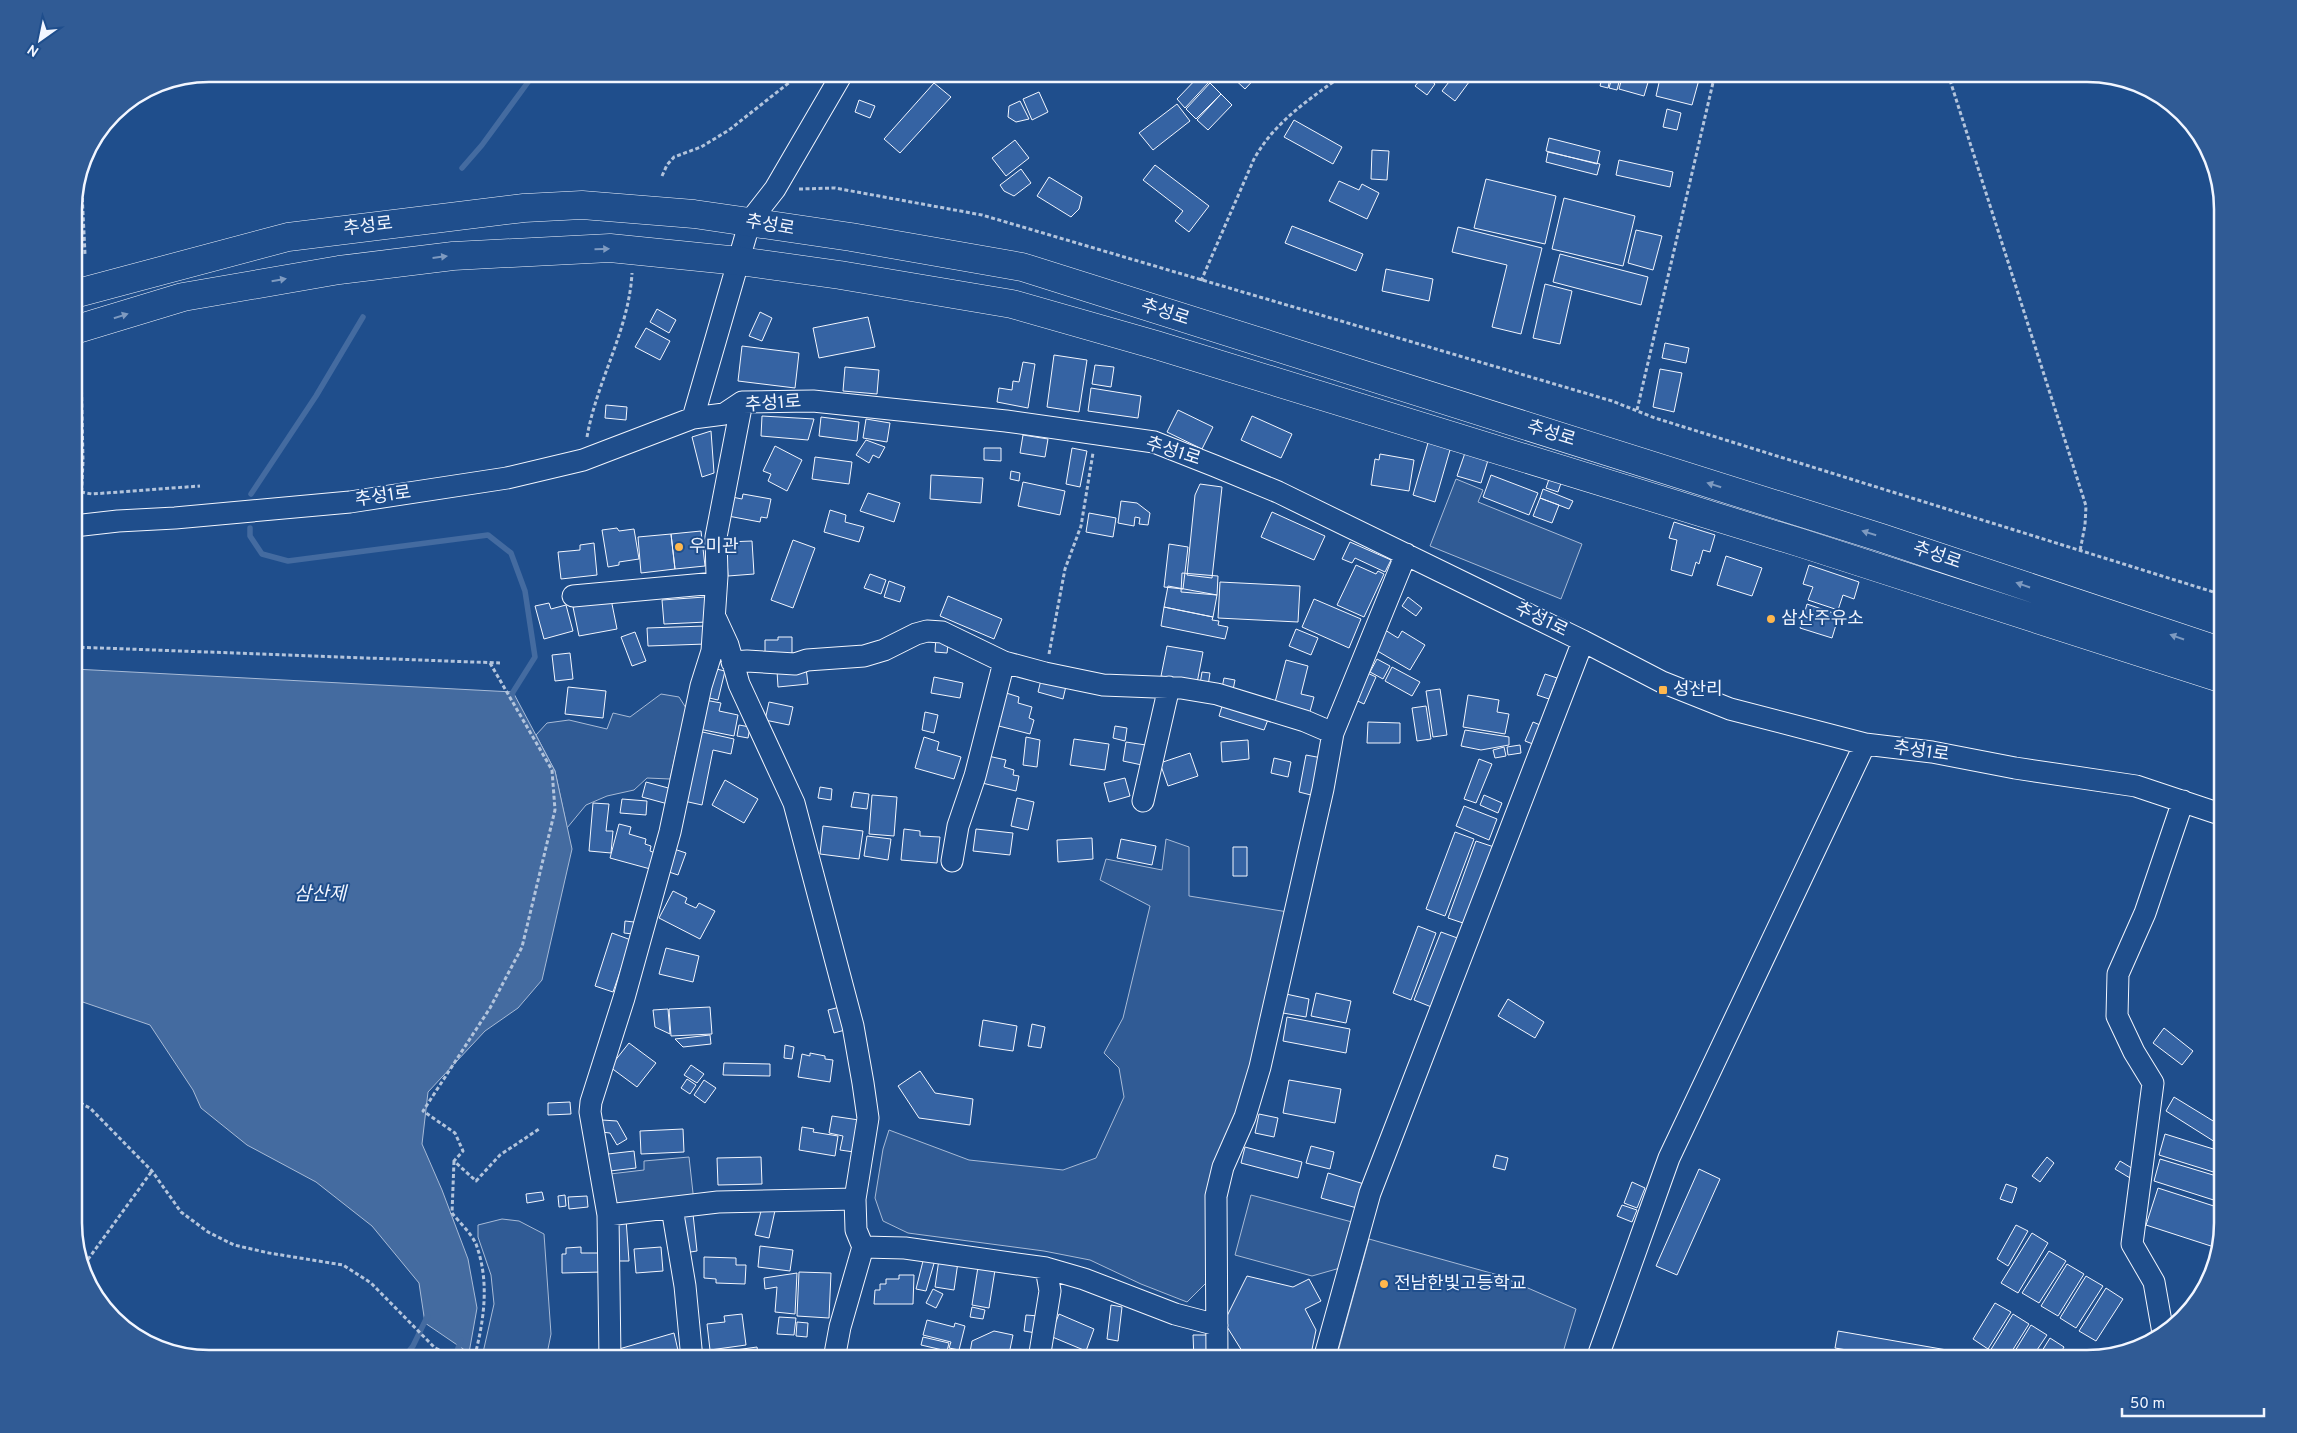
<svg xmlns="http://www.w3.org/2000/svg" width="2297" height="1433" font-family="Overpass,'Noto Sans KR',sans-serif">
<rect width="100%" height="100%" fill="#1f4e8c"/>
<!-- built -->
<path fill="#305b95" stroke="#a8bbd7" d="M1456 479 1483 490 1478 502 1582 544 1561 599 1430 546Z
M661 694 679 697 686 708 670 779 647 778 634 790 607 796 586 805 567 828 555 771 536 735 547 723 569 720 607 729 613 713 630 717Z
M1166 839 1189 847V896L1288 912 1242 1114 1212 1277 1187 1302 1141 1284 1090 1260 1044 1251 908 1233 883 1221 875 1198 883 1149 889 1130 969 1160 1063 1170 1096 1158 1124 1097 1119 1068 1104 1053 1123 1018 1150 906 1100 880 1106 859 1162 870Z
M689 1157 694 1202 614 1210 610 1174 644 1170V1161Z
M1251 1195 1352 1222 1340 1268 1312 1276 1235 1255Z
M502 1219 519 1221 544 1234 551 1334 546 1359H491L482 1357 494 1304 491 1275 478 1237V1225Z
M1369 1239 1498 1275 1576 1309 1561 1359H1336Z"/>
<!-- water -->
<path fill="#446ba0" stroke="#a8bbd7" d="M74 669 513 692 555 771 572 849 542 980 518 1008 485 1031 428 1092 422 1144 442 1190 468 1259 477 1308 469 1353 425 1323 419 1283 372 1226 316 1182 247 1145 201 1108 193 1090 150 1025 74 999Z"/>
<g fill="none" stroke-linecap="round" stroke-linejoin="round">
<!-- stream -->
<path stroke="#446ba0" stroke-width="5.5" d="M462 168 482 145 534 74
M251 494 316 396 363 317
M250 528V536L262 554 288 561 488 535 511 553 525 591 535 657 513 692 511 699
M403 1359 413 1346 428 1315
M454 1359 461 1340"/>
</g>
<!-- building -->
<path fill="#3563a3" stroke="#f2f6ff" d="M944 74H958L950 80Z
M1201 74 1209 82 1185 108 1177 99Z
M1229 74H1259L1245 89Z
M1455 74H1475L1455 101 1442 91Z
M1603 74H1611L1608 88 1600 86Z
M1613 74H1621L1617 90 1609 88Z
M1623 74 1649 79 1644 96 1619 89Z
M1661 74H1690L1700 76 1692 105 1656 96Z
M1424 75 1435 84 1427 95 1415 86Z
M934 83 951 97 900 153 884 139Z
M1210 83 1221 94 1196 119 1186 109Z
M1039 92 1048 112 1032 120 1023 99Z
M1221 94 1232 105 1208 130 1197 120Z
M859 100 875 106 870 118 855 112Z
M1020 101 1029 119 1016 122 1008 117 1009 106Z
M1177 104 1190 121 1153 150 1139 133Z
M1667 109 1681 113 1677 130 1663 127Z
M1294 120 1342 147 1333 164 1284 137Z
M1549 138 1600 151 1597 164 1546 151Z
M1015 140 1029 158 1006 176 992 158Z
M1372 150 1389 151 1387 180 1371 179Z
M1548 152 1600 164 1597 175 1546 162Z
M1619 160 1673 172 1670 187 1616 175Z
M1155 165 1209 206 1189 232 1175 221 1183 211 1143 180Z
M1021 169 1031 183 1014 196 1004 191 1000 185Z
M1049 177 1082 197 1079 209 1071 217 1037 196Z
M1486 179 1556 196 1545 244 1474 228Z
M1339 181 1359 190 1362 184 1379 193 1367 219 1329 201Z
M1564 198 1635 216 1623 266 1552 249Z
M1292 226 1363 254 1356 271 1285 243Z
M1458 227 1542 248 1521 334 1492 327 1507 265 1452 252Z
M1636 230 1662 236 1653 270 1628 263Z
M1560 254 1648 277 1641 305 1553 282Z
M1386 269 1433 279 1429 301 1382 291Z
M1545 284 1572 291 1560 344 1533 338Z
M657 309 676 320 669 333 650 322Z
M760 312 772 318 762 341 749 336Z
M868 317 875 347 819 358 813 328Z
M646 328 670 341 660 360 635 347Z
M1665 343 1689 348 1686 363 1662 358Z
M742 346 799 353 795 388 738 381Z
M1054 355 1087 360 1079 412 1047 407Z
M1023 362 1035 364 1028 408 997 402 999 388 1012 390 1013 381 1019 382Z
M1095 365 1114 367 1111 387 1092 384Z
M845 367 879 370 877 394 843 391Z
M1660 369 1682 373 1674 412 1653 407Z
M1091 388 1141 396 1138 418 1088 411Z
M606 405 627 407 626 420 605 418Z
M1178 410 1213 427 1202 449 1167 432Z
M762 416 814 419 808 440 761 436Z
M1252 416 1292 434 1281 458 1241 440Z
M821 417 859 422 857 441 819 436Z
M866 419 890 423 887 442 863 438Z
M711 431 714 473 702 477 692 437Z
M1023 435 1048 439 1045 457 1020 453Z
M1430 436 1452 443 1435 502 1413 495Z
M866 440 885 447 879 458 873 455 869 463 856 455Z
M775 446 802 460 787 491 768 481 771 474 763 471Z
M984 448H1001V461L984 460Z
M1072 448 1087 451 1080 487 1066 484Z
M1466 450 1489 457 1481 483 1457 476Z
M1380 454 1414 460 1409 491 1371 485 1375 459 1379 460Z
M815 457 852 462 849 484 812 479Z
M1011 471 1020 473 1019 481 1010 479Z
M931 475 983 478 981 503 930 499Z
M1491 475 1538 493 1529 515 1483 497Z
M1549 479 1561 483 1558 492 1546 488Z
M1023 482 1065 491 1060 515 1018 506Z
M1200 484 1222 487 1212 578 1187 575 1195 495Z
M1543 489 1573 501 1569 509 1540 498Z
M868 493 900 503 894 522 860 511Z
M743 494 771 499 767 518 761 517 760 522 728 516 732 497 742 499Z
M1540 498 1559 505 1552 523 1533 516Z
M1121 501 1137 503 1150 513 1148 525 1139 524 1140 518 1135 517 1134 526 1118 523Z
M830 510 846 515 845 522 864 527 859 542 824 532Z
M1272 512 1325 536 1314 560 1261 537Z
M1089 513 1116 518 1113 537 1086 532Z
M1674 522 1715 535 1710 552 1703 550 1699 564 1696 562 1692 576 1671 570 1677 540 1669 538Z
M617 528 619 531 634 529 639 559 619 562V565L608 567 602 530Z
M701 531 705 566 675 569 671 534Z
M671 534 675 569 641 573 638 537Z
M793 540 815 548 793 608 771 600Z
M752 541 754 574 728 576 726 542Z
M1350 542 1391 560 1385 572 1355 558 1352 563 1342 559Z
M594 543 597 575 561 579 558 552 580 550V545Z
M1169 544 1188 547 1183 589 1164 587Z
M1726 556 1762 568 1752 596 1717 585Z
M1356 565 1376 574 1378 571 1384 574 1364 617 1337 605Z
M1809 565 1859 582 1854 599 1843 595 1838 610 1808 600 1813 587 1803 584Z
M1182 573 1218 576 1217 595 1181 592Z
M870 574 886 580 881 594 864 588Z
M889 581 905 587 900 602 884 597Z
M1220 582 1300 586 1298 622 1218 618Z
M1168 586 1217 595 1213 617 1164 607Z
M948 596 1002 619 994 639 940 616Z
M705 597 707 622 664 624 662 600Z
M1408 597 1422 608 1416 616 1402 606Z
M611 599 617 629 579 636 573 607Z
M1314 599 1361 619 1349 648 1302 627Z
M549 603 551 609 566 605 573 631 544 639 535 606Z
M1807 604 1839 615 1832 638 1800 628Z
M1164 607 1213 617 1212 620 1219 621 1218 625 1228 627 1225 639 1161 626Z
M705 626 706 644 648 646 647 628Z
M1296 629 1318 638 1311 655 1289 646Z
M1385 630 1398 638 1402 631 1425 645 1410 670 1374 649Z
M635 632 646 661 632 666 621 637Z
M936 636 949 637 947 653 935 652Z
M778 637H792V656H765V640H778Z
M1167 646 1203 652 1197 683 1161 676Z
M570 653 573 679 555 681 552 655Z
M1377 659 1390 666 1383 679 1370 672Z
M1286 660 1308 666 1301 694 1314 697 1309 715 1274 706Z
M1392 667 1420 682 1412 696 1385 681Z
M712 668 725 671 718 700 705 697Z
M806 668 808 684 778 687 777 671Z
M1361 670 1376 677 1364 704 1349 697Z
M1202 672 1210 673 1208 686 1200 684Z
M1545 674 1557 678 1549 699 1537 695Z
M934 677 963 683 960 698 931 693Z
M1224 678 1235 680 1233 690 1222 688Z
M1041 680 1066 686 1063 699 1038 692Z
M568 687 606 691 603 718 565 714Z
M1440 689 1447 735 1433 737 1426 691Z
M1000 691 1019 697 1018 703 1032 707 1029 718 1034 720 1030 734 991 724Z
M1468 695 1499 700 1497 712 1509 714 1505 734 1463 727Z
M705 700 721 703 719 711 738 715 734 736 699 729Z
M769 702 793 707 789 725 765 720Z
M1223 703 1269 717 1264 730 1219 716Z
M1426 706 1431 739 1417 741 1412 708Z
M925 712 938 715 934 733 922 730Z
M1368 722 1400 723V743H1367Z
M1533 722 1545 727 1538 746 1525 741Z
M739 725 750 727 748 738 737 736Z
M1115 726 1127 728 1125 741 1113 738Z
M1465 730 1509 737V745L1481 750 1461 746Z
M698 731 734 739 731 754 713 750 702 805 684 801Z
M924 737 939 742 937 750 961 757 954 779 915 768Z
M1026 737 1040 740 1037 767 1023 765Z
M1074 739 1109 744 1105 770 1070 765Z
M1248 740 1249 759 1222 762 1221 742Z
M1126 742 1146 745 1142 765 1123 761Z
M1520 745 1521 753 1508 755 1507 747Z
M1504 747 1506 756 1495 758 1493 750Z
M1190 753 1198 776 1168 786 1160 763Z
M1306 755 1322 758 1315 796 1299 792Z
M988 756 1006 760 1004 767 1014 770 1013 775 1019 776 1016 791 982 783Z
M1274 758 1291 762 1288 777 1271 773Z
M1479 759 1492 764 1476 803 1464 799Z
M1125 778 1130 796 1109 802 1104 783Z
M725 780 758 799 744 823 712 805Z
M646 782 672 789 668 804 642 797Z
M820 787 832 789 831 800 818 798Z
M854 792 869 794 867 809 851 807Z
M872 795 897 797 894 836 869 834Z
M1484 795 1502 803 1498 813 1480 805Z
M1017 798 1034 802 1028 830 1011 826Z
M622 799 647 801 646 815 620 813Z
M593 803 609 804 606 831H613L611 853 589 851Z
M1464 806 1497 819 1489 840 1456 826Z
M619 824 631 827 629 834 646 839 645 844 651 846 650 851 658 854 654 870 610 858Z
M823 826 863 831 859 859 820 854Z
M904 829 920 831V836L940 837 937 863 901 860Z
M976 829 1013 833 1010 855 973 851Z
M1455 832 1474 839 1445 916 1426 909Z
M867 836 891 839 888 860 864 856Z
M1092 838 1093 859 1058 862 1057 840Z
M1121 839 1156 846 1152 865 1117 858Z
M1476 841 1494 847 1466 924 1448 918Z
M1233 847H1247V876H1233Z
M674 849 686 853 678 875 666 871Z
M673 891 687 898 685 903 696 908 699 903 715 911 700 939 659 918Z
M625 921 634 922 633 934 624 933Z
M1418 926 1436 933 1411 1000 1393 993Z
M1441 932 1460 939 1434 1008 1414 1000Z
M612 933 631 940 613 992 595 986Z
M666 948 699 956 693 982 659 974Z
M1316 993 1351 1001 1346 1023 1311 1016Z
M1286 994 1309 999 1306 1017 1283 1013Z
M1508 999 1544 1022 1535 1038 1498 1016Z
M710 1007 712 1034 671 1036 669 1009Z
M840 1007 845 1030 834 1033 828 1010Z
M668 1009 670 1034 655 1027 653 1010Z
M1287 1017 1350 1029 1346 1053 1283 1041Z
M983 1020 1017 1026 1013 1051 979 1046Z
M1032 1024 1045 1027 1041 1048 1028 1046Z
M2164 1028 2193 1051 2182 1065 2153 1043Z
M710 1035 711 1044 683 1047 675 1039Z
M629 1043 656 1063 637 1087 610 1067Z
M785 1045 794 1047 792 1059 784 1058Z
M810 1053 825 1056V1059L833 1060 830 1082 798 1077 802 1054 810 1056Z
M724 1063 770 1064V1076L723 1075Z
M691 1065 704 1074 697 1083 684 1075Z
M920 1071 935 1093 973 1099 970 1125 919 1118 898 1086Z
M687 1079 696 1085 690 1094 681 1088Z
M704 1080 716 1088 705 1103 694 1095Z
M1289 1080 1341 1089 1335 1123 1283 1113Z
M2174 1097 2223 1127 2215 1142 2166 1111Z
M570 1102 571 1114 548 1115V1103Z
M1259 1114 1278 1118 1274 1137 1255 1133Z
M832 1116 859 1120 854 1152 840 1150 843 1136 829 1133Z
M602 1120 617 1121 627 1139 617 1145 610 1133 601 1132Z
M802 1127 814 1129 813 1132 838 1136 835 1156 799 1150Z
M683 1129 684 1152 641 1154 640 1131Z
M2165 1134 2223 1152V1175L2159 1155Z
M1311 1146 1334 1152 1330 1169 1306 1163Z
M1245 1147 1302 1162 1298 1178 1241 1163Z
M634 1151 636 1168 610 1171 608 1154Z
M1496 1155 1508 1158 1505 1170 1493 1167Z
M761 1157 762 1184 718 1185 717 1158Z
M2047 1157 2054 1163 2040 1182 2032 1176Z
M2160 1159 2223 1178V1203L2154 1181Z
M2120 1161 2135 1170 2130 1178 2115 1169Z
M1699 1169 1720 1179 1677 1275 1656 1266Z
M1328 1173 1364 1184 1357 1208 1321 1198Z
M1632 1182 1645 1188 1637 1208 1624 1203Z
M2006 1184 2017 1188 2012 1203 2000 1199Z
M2158 1188 2223 1209V1224L2217 1248 2146 1225Z
M542 1192 544 1200 527 1203 526 1194Z
M565 1195 566 1206 559 1207 558 1196Z
M587 1196 588 1207 569 1209 568 1197Z
M763 1203 776 1206 769 1238 755 1235Z
M1622 1205 1637 1210 1632 1222 1617 1216Z
M693 1214 697 1251 684 1253 680 1215Z
M626 1219 629 1261H617L614 1220Z
M2016 1225 2028 1231 2008 1266 1997 1259Z
M2032 1233 2048 1243 2018 1293 2001 1283Z
M760 1246 793 1250 790 1271 758 1267Z
M581 1247V1253H601L602 1272 562 1273V1254H566V1248Z
M661 1247 663 1271 636 1273 634 1249Z
M2049 1251 2066 1261 2039 1303 2022 1293Z
M704 1257 736 1258V1265H746L745 1284 716 1283V1279L704 1278Z
M924 1257 935 1260 926 1291 916 1289Z
M939 1259 958 1262 954 1290 935 1287Z
M2067 1264 2084 1274 2058 1316 2041 1306Z
M978 1267 995 1270 989 1308 972 1305Z
M799 1272 831 1273 829 1318 797 1316Z
M797 1273 795 1314 775 1312 777 1287 765 1289 764 1278Z
M899 1275H914L913 1304H874L875 1290H880V1284H886V1279H899Z
M1247 1276 1293 1287 1309 1279 1321 1301 1305 1309 1316 1330 1310 1359H1247L1224 1322Z
M2086 1276 2103 1286 2076 1328 2060 1318Z
M2106 1288 2123 1299 2096 1341 2079 1331Z
M933 1289 943 1294 936 1308 926 1303Z
M1995 1303 2011 1312 1988 1349 1973 1339Z
M1111 1305 1122 1307 1118 1341 1107 1339Z
M972 1307 985 1310 983 1319 970 1317Z
M742 1314 746 1345 710 1350 707 1324 725 1322 724 1316Z
M1059 1314 1094 1329 1086 1351 1050 1336Z
M2013 1314 2029 1324 2007 1359H2004L1990 1351Z
M1026 1315 1039 1316 1036 1333 1024 1331Z
M779 1317 796 1318 794 1335 777 1334Z
M927 1320 954 1327 955 1323 965 1326 959 1350 949 1348 951 1342 923 1335Z
M797 1322 808 1323 807 1337 796 1336Z
M2031 1325 2047 1335 2031 1359H2010Z
M994 1331 1013 1335 1008 1359 970 1352 972 1341Z
M1838 1331 1987 1357V1359H1900L1835 1348Z
M674 1333 680 1359H619V1349Z
M1193 1335H1207L1208 1359H1194Z
M923 1337 949 1343 947 1351 921 1345Z
M2050 1338 2064 1347 2057 1359H2037Z
M757 1347 759 1359H729L728 1351Z
M867 1350 901 1357 900 1359H865Z
M2067 1350 2082 1359H2061Z
M775 1352 820 1359H774Z
M1840 1352 1882 1359H1839Z"/>
<g fill="none" stroke-linecap="round" stroke-linejoin="round">
<defs>
<path id="minor" d="M693 418 750 221 775 189 842 74
M74 526 118 521 175 518 350 502 507 478 583 460 693 418 724 414 742 402 813 401 1006 421 1154 442 1215 466 1278 492 1583 641 1662 682 1730 709 1865 744 1932 752 2015 768 2136 786 2223 815
M573 596 716 583
M716 619 728 645 739 684 794 803 853 1026 863 1083 868 1118 855 1199 856 1230 863 1247 840 1327 834 1359
M732 662 747 661 795 664 807 660 864 656 884 650 916 634 927 631 942 632 1004 662 1045 673 1103 685 1181 688 1217 694 1305 721 1333 733
M1143 801 1169 687
M952 861 958 826 975 776 1004 662
M672 1208 685 1286 692 1359
M608 1215 718 1202 855 1199
M863 1247 905 1248 1046 1268 1084 1279 1175 1314 1217 1325
M2163 1333 2154 1282 2132 1244 2153 1083 2134 1052 2117 1016 2118 974 2145 913 2183 801
M610 1359 608 1215 590 1112 591 1102 624 998 670 832 701 686 712 651 717 576 716 537 742 402
M1039 1359 1050 1291 1046 1268
M1217 1359 1216 1196 1223 1167 1245 1117 1260 1067 1323 789 1333 733 1406 554
M1324 1359 1370 1193 1583 641
M1597 1359 1669 1158 1865 744"/>
<path id="major" d="M74 294 288 237 524 208 582 205 694 214 851 237 1022 267 1882 538 2223 652
M74 330 183 297 339 270 453 256 610 248 739 261 840 275 1012 304 1156 345 1801 543 2223 679"/>
</defs>
<!-- minor casing -->
<use href="#minor" stroke="#f2f6ff" stroke-width="23"/>
<!-- major casing -->
<use href="#major" stroke="#f2f6ff" stroke-width="29"/>
<!-- path -->
<path stroke="#b3c4dc" stroke-width="3" stroke-dasharray="4 2.5" stroke-linecap="butt" d="M1948 74 2086 506 2085 525 2080 551
M81 172 85 254
M662 176 667 165 674 157 701 147 729 130 800 74
M799 189 835 188 982 215 1612 401 1655 418 2223 595
M1201 281 1254 159C1275 121 1310 99 1344 74
M1637 410 1715 74
M587 437C597 380 629 330 632 273
M81 492 92 494 200 486
M81 505 83 461 81 368
M74 647 500 663
M1049 654 1065 569 1081 526 1093 453
M490 663 552 770 555 810 522 947 490 1008 423 1111 455 1133 463 1151 454 1161 476 1181 500 1155 539 1129
M74 1100 90 1108 152 1171 181 1212 208 1232 234 1245 269 1253 343 1265 371 1283 435 1348 459 1359
M454 1161 452 1213C459 1222 471 1233 476 1244 490 1282 484 1321 474 1359
M84 1265 152 1171
M430 1359 435 1348"/>
<!-- minor -->
<use href="#minor" stroke="#1f4e8c" stroke-width="21"/>
<!-- major -->
<use href="#major" stroke="#1f4e8c" stroke-width="28"/>
</g>
<!-- one-way arrows -->
<defs><path id="oneway-solid" d="M-6-.8H1V-3.2L6.5 0L1 3.2V.8H-6Z" transform="scale(1.25)"/></defs>
<g fill="#7e9ac0">
<use href="#oneway-solid" transform="translate(602 249) rotate(-2)"/>
<use href="#oneway-solid" transform="translate(440 257) rotate(-7)"/>
<use href="#oneway-solid" transform="translate(279 280) rotate(-10)"/>
<use href="#oneway-solid" transform="translate(121 316) rotate(-17)"/>
<use href="#oneway-solid" transform="translate(1714 485) rotate(-163)"/>
<use href="#oneway-solid" transform="translate(1869 533) rotate(-163)"/>
<use href="#oneway-solid" transform="translate(2023 585) rotate(-161)"/>
<use href="#oneway-solid" transform="translate(2177 637) rotate(-161)"/>
</g>
<!-- markers -->
<g fill="#ffb74d" stroke="#1f4e8c" stroke-width="2">
<circle cx="679" cy="547" r="5"/>
<circle cx="1771" cy="619" r="5"/>
<rect x="1658" y="685" width="10" height="10" rx="2.5"/>
<circle cx="1384" cy="1284" r="5"/>
</g>
<g text-anchor="middle" dominant-baseline="central" stroke-width="4" stroke-linejoin="round" paint-order="stroke">
<!-- street labels -->
<g font-size="18" fill="#f2f6ff" stroke="#1f4e8c">
<text transform="translate(770 226) rotate(10)">추성로</text>
<text transform="translate(368 227) rotate(-7)">추성로</text>
<text transform="translate(1165 313) rotate(18)">추성로</text>
<text transform="translate(773 404) rotate(-4)">추성1로</text>
<text transform="translate(1551 434) rotate(17)">추성로</text>
<text transform="translate(1173 452) rotate(18)">추성1로</text>
<text transform="translate(383 497) rotate(-8)">추성1로</text>
<text transform="translate(1937 556) rotate(19)">추성로</text>
<text transform="translate(1541 620) rotate(26)">추성1로</text>
<text transform="translate(1921 752) rotate(8)">추성1로</text>
</g>
<!-- poi labels -->
<g font-size="18" fill="#f2f6ff" stroke="#1f4e8c" text-anchor="start">
<text x="689" y="547">우미관</text>
<text x="1781" y="619">삼산주유소</text>
<text x="1673" y="690">성산리</text>
<text x="1394" y="1284">전남한빛고등학교</text>
</g>
<!-- water labels -->
<g font-size="19" font-style="italic" fill="#f2f6ff" stroke="#1f4e8c">
<text x="320" y="895">삼산제</text>
</g>
</g>
<!-- crop -->
<path d="M0 0H2297V1433H0ZM209 82H2087A127 127 0 0 1 2214 209V1223A127 127 0 0 1 2087 1350H209A127 127 0 0 1 82 1223V209A127 127 0 0 1 209 82Z" fill="#305b95" fill-rule="evenodd"/>
<path fill="none" stroke="#f2f6ff" stroke-width="2.5" d="M209 82H2087A127 127 0 0 1 2214 209V1223A127 127 0 0 1 2087 1350H209A127 127 0 0 1 82 1223V209A127 127 0 0 1 209 82Z"/>
<!-- north arrow -->
<g transform="translate(40 40) rotate(213)" stroke="#1f4e8c" stroke-width="4" paint-order="stroke">
<path d="M0-4L9 19L0 12L-9 19Z" fill="#f2f6ff"/>
<text y="-8" font-size="14" font-weight="bold" text-anchor="middle" fill="#f2f6ff">N</text>
</g>
<!-- scale -->
<path d="M2122 1408v8h142v-8" fill="none" stroke="#f2f6ff" stroke-width="2.5"/>
<text x="2130" y="1408" font-size="15" fill="#f2f6ff" stroke="#1f4e8c" stroke-width="4" paint-order="stroke">50 m</text>
</svg>
